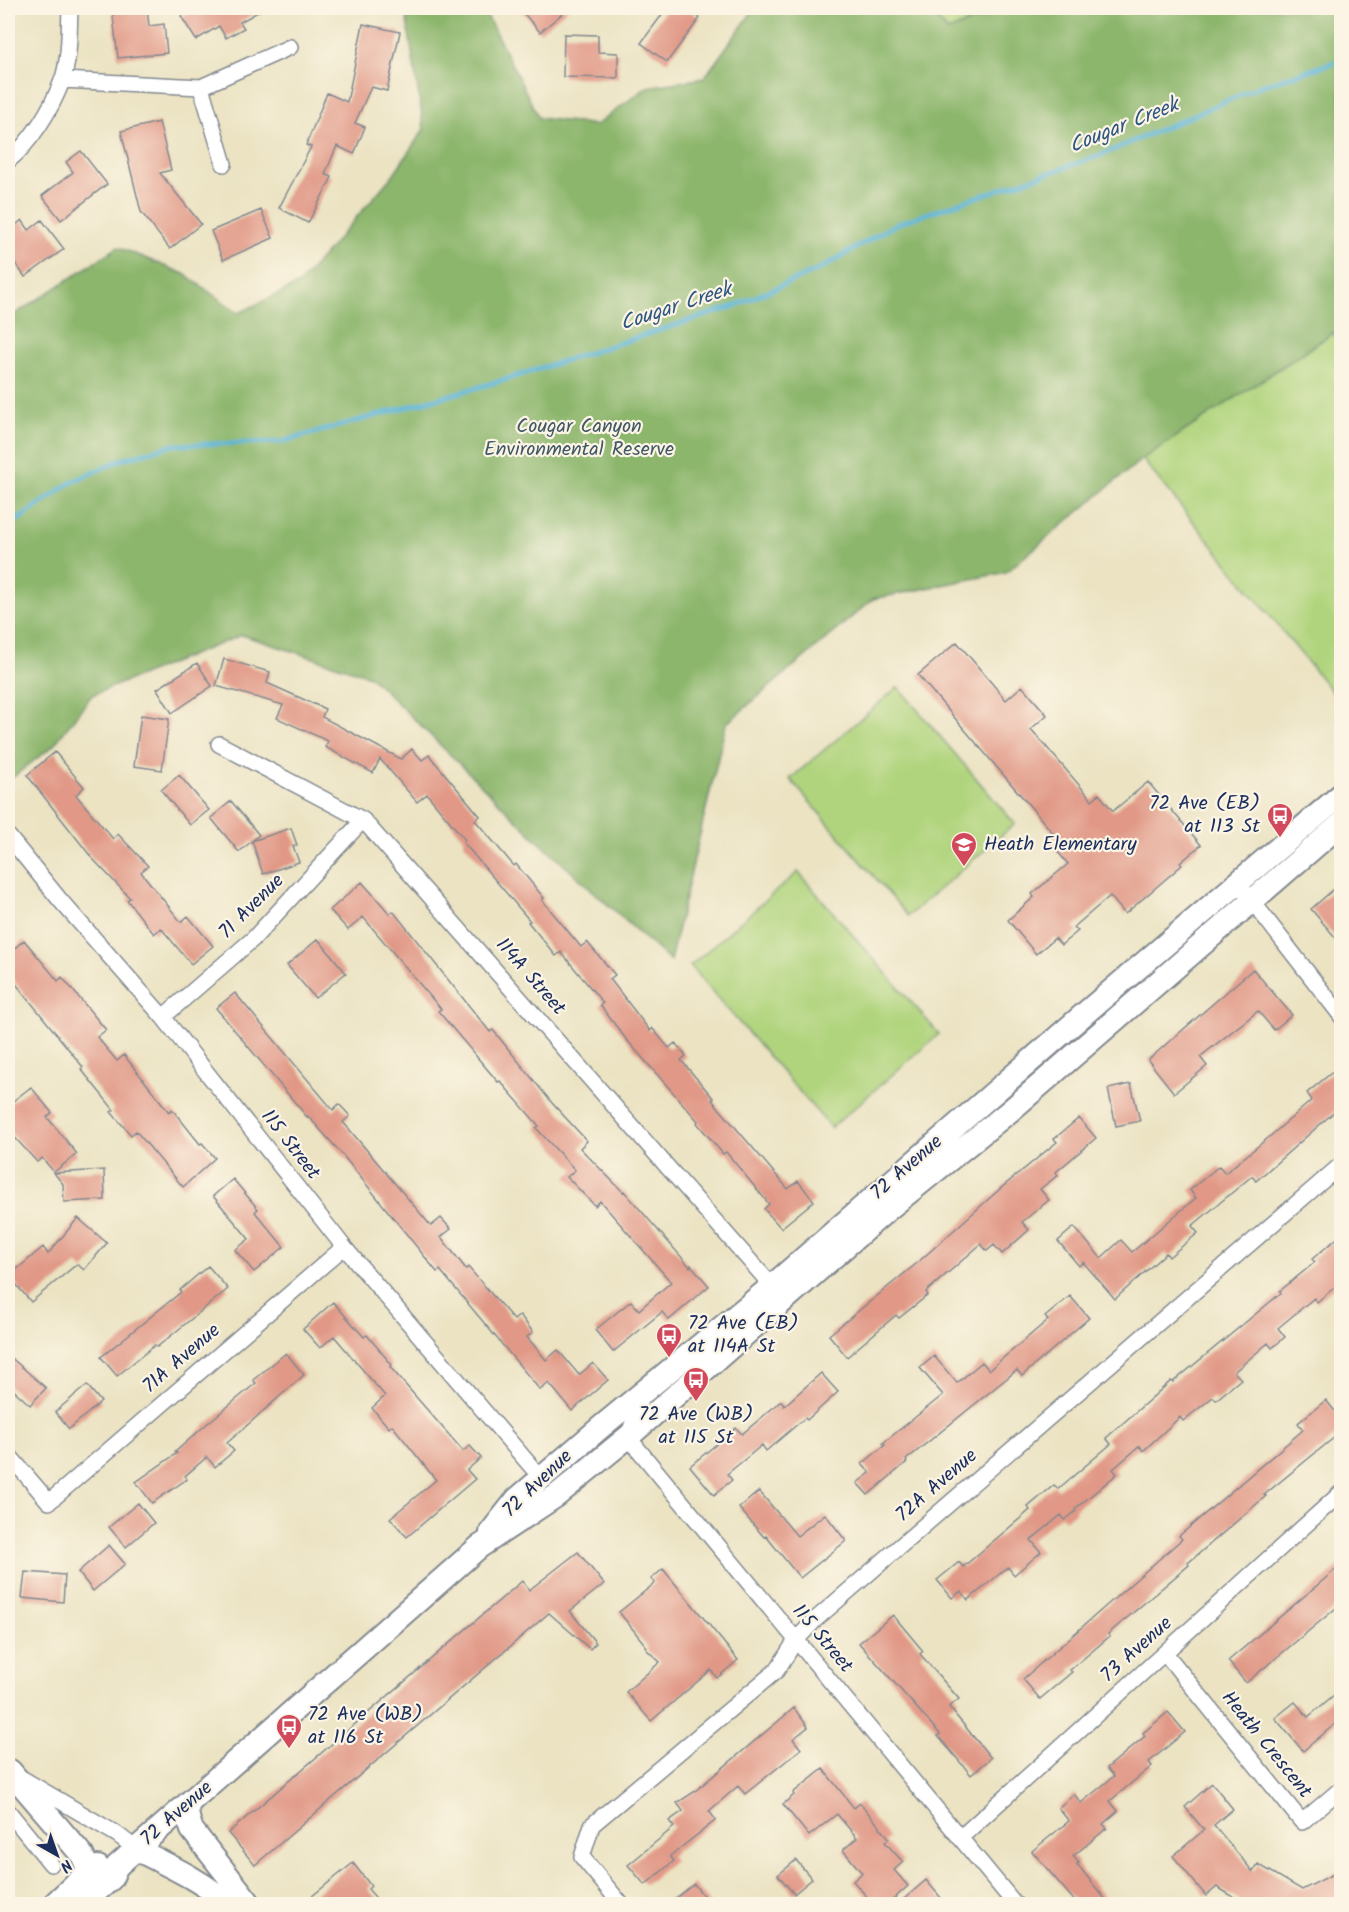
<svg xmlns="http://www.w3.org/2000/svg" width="1349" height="1912" font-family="Kalam,sans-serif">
<rect width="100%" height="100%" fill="#fcf5e5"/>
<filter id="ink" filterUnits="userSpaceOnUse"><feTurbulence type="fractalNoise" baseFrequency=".0167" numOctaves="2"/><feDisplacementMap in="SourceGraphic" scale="12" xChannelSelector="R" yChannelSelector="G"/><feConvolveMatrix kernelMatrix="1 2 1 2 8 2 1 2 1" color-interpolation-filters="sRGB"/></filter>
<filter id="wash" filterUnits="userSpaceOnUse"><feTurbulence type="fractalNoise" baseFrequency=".008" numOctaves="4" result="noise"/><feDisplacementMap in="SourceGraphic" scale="24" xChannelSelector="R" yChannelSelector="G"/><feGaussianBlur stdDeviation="1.35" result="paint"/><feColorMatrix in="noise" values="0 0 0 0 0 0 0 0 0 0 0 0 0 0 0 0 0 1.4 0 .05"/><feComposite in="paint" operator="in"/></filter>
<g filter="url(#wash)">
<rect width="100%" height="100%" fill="#ebe3c2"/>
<!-- green -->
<path fill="#b0d47d" stroke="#66826e" stroke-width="1.5" d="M927 8H1006L948 31Z
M1333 333 1341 343V703L1142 459Z
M898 687 1015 824 908 916 790 779Z
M798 872 939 1034 831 1128 690 966Z"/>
<!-- forest -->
<path fill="#8cb66c" stroke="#547265" stroke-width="1.5" d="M405 8H483L539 118 596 125 647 87 704 78 755 8H927L948 31 1006 8H1341V329L1333 333 1142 459 1006 572 873 599 726 724 670 961 540 843 370 676 242 635 92 695 54 745 8 781V319L118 247 184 274 239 313 299 284 393 175 424 129Z"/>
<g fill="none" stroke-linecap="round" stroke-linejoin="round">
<!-- stream -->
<path stroke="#57b2d5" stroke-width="5" d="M8 527 70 483 120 460 173 445 281 442 504 380 732 307 820 269 896 224 1099 156 1263 85 1342 60"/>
</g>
<g id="blocks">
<!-- building -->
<path fill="#e19886" d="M112 8H147L149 26 164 24 167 53 118 58Z
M195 8H265L240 22 244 28 226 38 219 26 196 40 181 16Z
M519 8H569L540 32Z
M667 8H686L700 18 667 62 641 43Z
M363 24 400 32 387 91 371 87 355 123 365 127 354 154 337 146 325 174 332 177 308 223 279 208 311 147 306 145 327 93 347 102Z
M564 34 598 35V52L618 53V78L563 77Z
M159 122 171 170 160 173 201 224 170 249 141 212 121 131Z
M81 151 107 184 61 220 42 196 73 172 66 162Z
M261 210 273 238 223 260 211 231Z
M22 220 29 230 42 220 64 249 25 277 8 253V231Z
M957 642 1006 700 1022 686 1047 715 1031 729 1092 800 1099 794 1113 811 1148 782 1201 845 1180 863 1182 865 1125 914 1110 896 1074 927 1078 931 1061 945 1055 938 1036 954 1008 920 1034 897 1032 894 1068 864 1047 839 1053 833 918 675Z
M224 659 270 672 267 683 325 709 322 717 401 759 412 749 422 760 429 755 480 816 475 820 514 866 516 864 544 898 542 900 581 947 587 942 615 975 610 979 650 1031 652 1028 669 1048 675 1043 686 1056 681 1060 714 1099 712 1100 788 1189 798 1181 814 1201 781 1228 764 1209 769 1204 726 1152 723 1154 697 1123 698 1121 626 1039 600 1005 603 1003 561 952 556 956 528 922 530 921 463 842 465 840 427 794 417 802 380 759 373 773 325 747 328 741 277 718 283 705 216 686Z
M197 663 212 686 172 713 157 689Z
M141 715 169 719 162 770 134 766Z
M55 752 84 787 76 795 113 839 118 834 148 866 141 872 181 922 188 916 213 946 191 964 161 928 154 934 127 900 130 898 92 858 27 775Z
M179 775 209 810 190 825 161 790Z
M231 801 259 835 239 852 211 818Z
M291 828 297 845 293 846 299 862 263 874 252 841Z
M362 882 390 914 393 911 490 1032 493 1030 552 1103 587 1141 580 1148 623 1192 624 1191 690 1267 691 1265 709 1286 669 1320 662 1312 613 1352 595 1330 631 1301 639 1310 671 1282 600 1201 595 1206 567 1177 575 1170 536 1128 539 1126 500 1081 498 1082 438 1011 441 1009 363 917 348 930 330 910Z
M1341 883V944L1311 909Z
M318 939 346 973 315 998 287 965Z
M24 940 58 981 62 977 106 1030 97 1037 117 1061 124 1055 169 1112 172 1109 200 1144 202 1143 215 1158 183 1187 136 1131 131 1135 111 1112 114 1110 81 1069 83 1067 8 974V954Z
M1253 969 1292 1015 1274 1030 1258 1011 1200 1057 1207 1066 1174 1093 1148 1060Z
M235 993 333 1110 339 1104 350 1116 343 1122 431 1226 441 1218 451 1229 441 1237 466 1269 468 1267 514 1320 520 1315 533 1332 527 1337 546 1360 558 1350 579 1375 593 1363 608 1380 572 1411 549 1383 540 1390 440 1270 437 1272 341 1153 308 1116 307 1117 216 1008Z
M1341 1065V1106L1256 1181 1252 1176 1192 1226 1198 1233 1169 1257 1166 1253 1115 1299 1083 1262 1079 1266 1058 1241 1074 1227 1101 1258 1121 1240 1132 1252 1196 1198 1190 1190 1219 1166 1225 1173 1268 1138 1312 1100 1307 1093Z
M1131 1084 1140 1121 1116 1126 1108 1089Z
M31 1087 52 1113 47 1117 77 1154 54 1172 42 1158 37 1162 8 1130V1105Z
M1079 1118 1096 1138 1056 1172 1058 1175 1040 1189 1049 1200 1022 1222 1029 1230 1002 1254 994 1245 987 1251 981 1244 926 1292 928 1295 899 1318 896 1315 847 1357 829 1335 916 1264 1001 1188 1057 1142 1054 1139Z
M104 1170 105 1200 64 1202 63 1184 54 1173Z
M233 1179 258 1209 255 1212 284 1247 254 1272 235 1250 249 1239 213 1196Z
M78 1218 107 1243 84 1270 77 1264 31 1302 9 1276 43 1247 48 1254Z
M1341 1235V1282L1317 1302 1314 1298 1278 1328 1285 1337 1272 1348 1268 1343 1234 1372 1241 1379 1216 1400 1213 1397 1183 1421 1180 1417 1143 1451 1140 1446 1113 1469 1117 1474 1075 1509 1076 1511 1065 1520 1061 1515 1031 1540 1041 1552 1014 1575 1008 1567 968 1600 961 1591 952 1598 937 1580 959 1562 963 1567 1030 1510 1028 1507 1054 1485 1058 1489 1111 1444 1106 1438 1171 1381 1173 1382 1281 1293 1280 1291 1315 1262 1312 1259Z
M208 1266 228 1289 157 1347 155 1345 117 1376 101 1357 181 1292 180 1290Z
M1070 1296 1089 1318 1022 1376 1017 1370 906 1460 907 1462 868 1495 857 1483 870 1473 862 1464 885 1445 883 1443 943 1395 920 1368 934 1356 957 1383 982 1362 989 1370 1048 1320 1045 1317Z
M333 1302 364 1337 367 1335 392 1365 390 1367 463 1451 470 1446 481 1458 467 1470 475 1479 407 1537 390 1518 436 1480 392 1425 389 1428 372 1408 385 1396 334 1336 320 1348 303 1329Z
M286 1353 304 1375 227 1443 234 1451 215 1467 207 1457 185 1476 187 1479 152 1503 136 1482 177 1453 175 1452 209 1422 256 1383 253 1380Z
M8 1355 46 1388 30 1405 8 1385Z
M821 1373 838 1392 807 1420 805 1418 766 1451 762 1445 727 1474 732 1480 714 1495 690 1466 736 1428 742 1434 781 1401 784 1406Z
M87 1385 101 1402 69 1429 55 1412Z
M1326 1400 1341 1419V1432L1264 1495 1266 1496 1188 1563 1189 1565 1108 1634 1110 1636 1070 1670 1072 1672 1040 1699 1023 1679 1182 1539 1179 1536 1303 1430 1298 1423Z
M759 1491 797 1536 825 1514 846 1541 800 1578 766 1536 764 1537 739 1508Z
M138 1503 154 1523 126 1547 109 1527Z
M109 1545 125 1564 93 1591 78 1572Z
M578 1552 604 1584 570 1611 596 1643 590 1649 549 1613 255 1865 228 1833 522 1581 529 1590Z
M1341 1565V1604L1246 1683 1228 1661Z
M663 1569 738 1660 717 1678 711 1670 651 1721 626 1692 660 1662 646 1649 647 1647 619 1612 655 1583 651 1579Z
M25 1572 65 1575 63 1602 22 1598Z
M893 1615 923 1651 920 1654 959 1699 949 1707 991 1758 971 1775 938 1736 940 1734 859 1643Z
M1341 1689V1719L1303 1751 1275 1718 1295 1702 1308 1717Z
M794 1708 808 1727 793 1739 801 1749 745 1794 738 1786 709 1811 716 1820 670 1856 674 1861 645 1885 628 1865 674 1827 669 1821 683 1811 677 1803 694 1792Z
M1168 1712 1185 1732 1149 1762 1152 1766 1110 1801 1118 1811 1103 1824 1107 1828 1073 1856 1079 1863 1077 1864 1110 1905H1078L1032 1851 1069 1821 1058 1808 1074 1794 1081 1803 1114 1776 1107 1768 1145 1736 1143 1733Z
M823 1769 854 1808 860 1803 889 1838 885 1842 903 1862 894 1870 908 1886 887 1905H874L853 1881 862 1873 843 1850 857 1838 837 1814 809 1836 783 1804 794 1795 793 1793Z
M1212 1783 1233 1809 1214 1825 1253 1872 1258 1864 1302 1890 1341 1870V1901L1335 1905H1247L1217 1887 1206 1896 1173 1856 1204 1830 1185 1807Z
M796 1860 812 1879 794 1894 778 1875Z
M353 1863 371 1886 368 1889 382 1905H301Z
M926 1880 947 1905H897Z
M694 1884 711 1905H667Z"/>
</g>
</g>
<g filter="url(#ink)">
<use href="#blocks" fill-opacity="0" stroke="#838990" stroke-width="1.5"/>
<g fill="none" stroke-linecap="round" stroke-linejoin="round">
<defs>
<path id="street" d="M62 80 201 87 290 47
M201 87 224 164
M8 161C31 142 51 110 62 81 70 59 69 31 70 8
M219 744 363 820 772 1286
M8 836 60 900 163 1017 344 1247 541 1478
M1246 893 1342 1017
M163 1017 253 939 363 820
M643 1393 628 1437 1015 1904
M8 1454 49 1502 344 1247
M1165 1653 1302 1822 1342 1788
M23 1779 118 1835 136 1849
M8 1811 51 1864
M960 1838 1342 1492
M621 1904 582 1857 592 1825 777 1670 796 1640 816 1619 1342 1164"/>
<path id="secondary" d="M491 1532 517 1499 601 1427 772 1286 1090 1009 1342 794
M10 1771 82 1855 87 1866V1873
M187 1805 188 1818 192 1830 250 1904
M136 1849C167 1865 202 1880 228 1904
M54 1904 87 1873 98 1867
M82 1904 111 1879 117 1866 479 1547 556 1496 628 1437 887 1210 1011 1110 1342 823"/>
</defs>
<!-- street casing -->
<use href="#street" stroke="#838990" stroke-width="18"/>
<!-- secondary casing -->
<use href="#secondary" stroke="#838990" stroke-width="26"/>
<!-- street -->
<use href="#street" stroke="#fff" stroke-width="15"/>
<!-- secondary -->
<use href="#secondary" stroke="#fff" stroke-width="22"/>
</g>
</g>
<!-- icons -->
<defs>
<symbol id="bus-pin" viewBox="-11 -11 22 30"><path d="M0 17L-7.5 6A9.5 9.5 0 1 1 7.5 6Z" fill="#d1495b" stroke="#fcf5e5"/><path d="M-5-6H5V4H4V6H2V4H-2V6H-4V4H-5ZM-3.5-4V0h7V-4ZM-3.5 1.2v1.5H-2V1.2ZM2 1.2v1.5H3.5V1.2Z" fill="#fff"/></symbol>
<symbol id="school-pin" viewBox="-11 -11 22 30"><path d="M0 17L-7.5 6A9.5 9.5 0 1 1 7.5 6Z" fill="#d1495b" stroke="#fcf5e5"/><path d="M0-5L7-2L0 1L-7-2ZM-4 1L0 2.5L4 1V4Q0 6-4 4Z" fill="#fff"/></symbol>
</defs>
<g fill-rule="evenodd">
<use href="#bus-pin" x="1265" y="801" width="30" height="40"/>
<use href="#school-pin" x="949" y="830" width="30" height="40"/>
<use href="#bus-pin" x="654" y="1321" width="30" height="40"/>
<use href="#bus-pin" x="681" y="1365" width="30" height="40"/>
<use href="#bus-pin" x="274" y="1712" width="30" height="40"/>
</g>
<g text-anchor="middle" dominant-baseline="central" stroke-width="4.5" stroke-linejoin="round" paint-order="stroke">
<!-- park labels -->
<g font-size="20" fill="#405866" stroke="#fcf5e5">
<text x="579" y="427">Cougar Canyon<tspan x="579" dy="23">Environmental Reserve</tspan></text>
</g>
<!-- poi labels -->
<g font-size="20" fill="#1b2f5e" stroke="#fcf5e5" text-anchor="start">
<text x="1260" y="804" text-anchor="end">72 Ave (EB)<tspan x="1260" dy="23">at 113 St</tspan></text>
<text x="984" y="845">Heath Elementary</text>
<text x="688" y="1324">72 Ave (EB)<tspan x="688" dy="23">at 114A St</tspan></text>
<text x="696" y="1415" text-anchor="middle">72 Ave (WB)<tspan x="696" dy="23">at 115 St</tspan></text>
<text x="308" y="1715">72 Ave (WB)<tspan x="308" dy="23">at 116 St</tspan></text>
</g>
<!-- street labels -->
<g font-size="20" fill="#1b2f5e" stroke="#fcf5e5">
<text transform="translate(252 907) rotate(-45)">71 Avenue</text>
<text transform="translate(530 977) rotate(49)">114A Street</text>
<text transform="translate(290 1145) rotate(52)">115 Street</text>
<text transform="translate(907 1168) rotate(-41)">72 Avenue</text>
<text transform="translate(182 1359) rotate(-41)">71A Avenue</text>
<text transform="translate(538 1484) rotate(-44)">72 Avenue</text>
<text transform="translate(937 1486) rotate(-41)">72A Avenue</text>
<text transform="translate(822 1639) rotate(50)">115 Street</text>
<text transform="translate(1137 1650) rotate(-42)">73 Avenue</text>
<text transform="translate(1266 1745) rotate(51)">Heath Crescent</text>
<text transform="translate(177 1814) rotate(-41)">72 Avenue</text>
</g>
<!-- water labels -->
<g font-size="21" font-style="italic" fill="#2d5682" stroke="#fcf5e5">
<text transform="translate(1124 126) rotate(-22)">Cougar Creek</text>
<text transform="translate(676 307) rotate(-18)">Cougar Creek</text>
</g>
</g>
<!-- margin -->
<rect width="1349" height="1912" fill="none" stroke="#fcf5e5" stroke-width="30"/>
<!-- north arrow -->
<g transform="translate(57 1855) rotate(140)" stroke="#fcf5e5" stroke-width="4.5" paint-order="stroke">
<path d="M0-4.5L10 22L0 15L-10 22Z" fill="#1b2f5e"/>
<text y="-9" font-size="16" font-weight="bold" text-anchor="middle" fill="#1b2f5e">N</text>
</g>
</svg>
